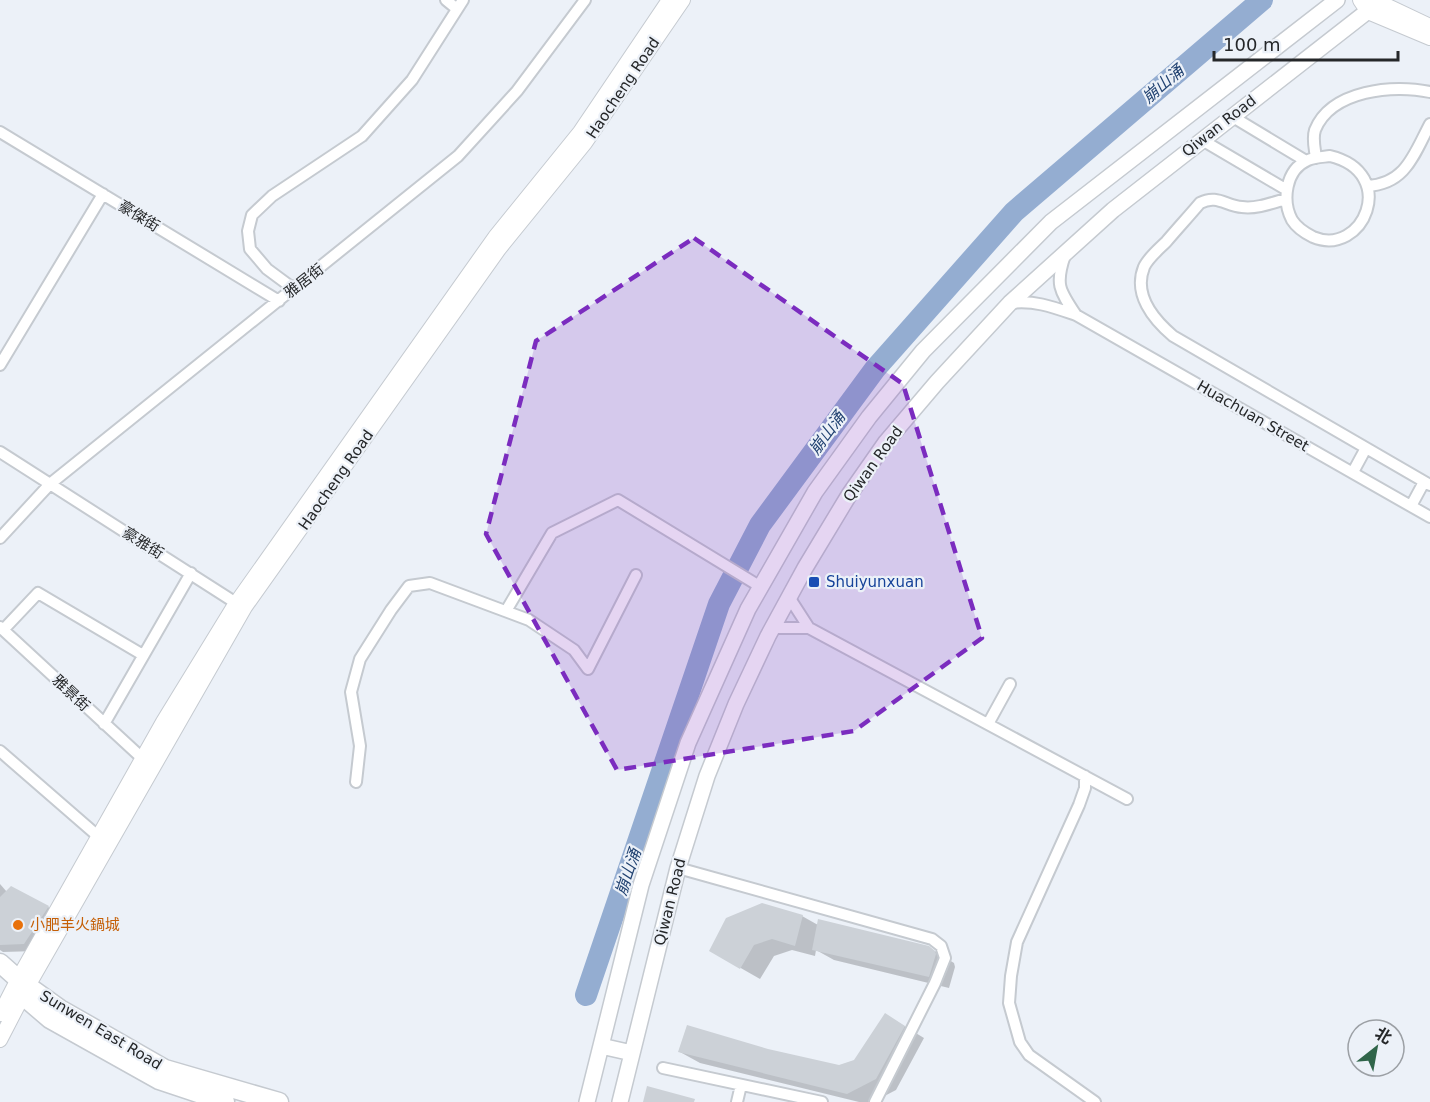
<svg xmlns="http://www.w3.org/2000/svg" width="1430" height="1102" font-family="'DejaVu Sans','Noto Sans SC',sans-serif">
<rect width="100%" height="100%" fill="#ecf1f8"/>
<!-- shadow -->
<path fill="#0003" d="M0 884 7 892 48 907 61 914 37 951 3 952 0 950Z
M802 916 818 925 928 947 954 963 955 967 949 988 834 960 816 950 815 956 792 950 774 956 760 979 711 951Z
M886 1015 924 1038 896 1090 873 1102H859L700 1063 680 1052 768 1051 839 1067 855 1061Z"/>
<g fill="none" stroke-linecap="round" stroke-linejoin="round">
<!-- river -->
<path stroke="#94add1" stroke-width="22" d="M586 995 719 604 760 525 875 369 1014 212 1262 0"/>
</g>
<!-- building -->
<path fill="#ccd1d7" d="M11 886 49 906 24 944 0 945V897Z
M762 903 803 915 795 946 772 939 754 945 740 969 709 951 726 918Z
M818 919 929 946 935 951 936 954 929 977 812 950Z
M885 1013 905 1026 876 1079 847 1094 678 1052 687 1025 768 1049 839 1065 854 1060Z
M647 1086 695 1099 694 1102H643Z"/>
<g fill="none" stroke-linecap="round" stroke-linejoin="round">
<defs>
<path id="minor" d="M446 0 457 9
M1233 117 1306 161
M0 132 279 301
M1202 140 1287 190
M1330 156C1400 173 1363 258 1313 237 1305 233 1297 228 1292 220 1282 201 1285 170 1308 160 1315 157 1323 157 1330 156Z
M1316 158C1315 149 1312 139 1315 130 1331 90 1394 84 1430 92
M1367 186C1406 184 1414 154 1430 124
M1286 199C1272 203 1256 209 1242 207 1226 206 1217 194 1200 203 1189 216 1177 229 1166 242 1159 249 1148 258 1144 267 1133 294 1153 319 1173 336L1430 485
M1065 255C1055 284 1059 290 1076 315
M294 289 267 269 250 249 248 231 252 215 272 196 362 136 412 80 463 0
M1010 303C1035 300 1053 307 1076 315L1430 517
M0 365 103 194
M0 452 236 603
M1353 472 1366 448
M1411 506 1424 482
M0 538 50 484 458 156 517 91 585 0
M789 597 809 628
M506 611 552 533 618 500 761 587
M0 627 142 758
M773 628H809L1127 799
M3 630 38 593 143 655
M104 724 191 573
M988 724 1010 684
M0 751 99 837
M1085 776V788L1079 805 1017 942 1011 976 1009 1003 1020 1042 1029 1055 1095 1102
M356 782 360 746 351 692 360 659 391 610 409 586 430 583 529 620 574 650 588 669 636 575
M678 868 932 939 941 946 945 958 935 983 875 1102
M663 1068 822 1102
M737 1102 741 1085"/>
<path id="tertiary" d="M1360 0 1368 12 1430 38
M1375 0 1430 26
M0 1014 18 979 163 722 236 603 495 237 580 132 669 0
M0 1040 28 986 245 607 499 249 585 143 683 0"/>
<path id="secondary" d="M601 1046 632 1053
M587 1102 641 885 688 743 748 609 815 492 869 417 923 351 1051 222 1337 0
M620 1102 678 868 707 776 736 704 768 636 805 568 849 495 886 442 937 382 1010 303 1113 210 1382 0"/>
<path id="primary" d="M0 963 18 979 60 1009 165 1069 279 1102
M22 995 50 1019 159 1080 225 1102"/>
</defs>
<!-- minor casing -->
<use href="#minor" stroke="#c5cad0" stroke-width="14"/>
<!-- tertiary casing -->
<use href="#tertiary" stroke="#c5cad0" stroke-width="16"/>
<!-- secondary casing -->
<use href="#secondary" stroke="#c5cad0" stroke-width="18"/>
<!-- primary casing -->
<use href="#primary" stroke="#c5cad0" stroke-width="21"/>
<!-- minor -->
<use href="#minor" stroke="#fff" stroke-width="10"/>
<!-- tertiary -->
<use href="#tertiary" stroke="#fff" stroke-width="14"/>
<!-- secondary -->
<use href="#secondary" stroke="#fff" stroke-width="15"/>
<!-- primary -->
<use href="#primary" stroke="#fff" stroke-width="18"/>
</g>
<!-- marked area -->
<path fill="#7b2cbf" fill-opacity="0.2" stroke="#7b2cbf" stroke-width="4.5" stroke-dasharray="12 8" stroke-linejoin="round" d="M694 238 903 384 982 638 854 731 617 770 486 534 536 341Z"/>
<!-- markers -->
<rect fill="#1a4fb4" stroke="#ecf1f8" stroke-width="2" x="808" y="576" width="12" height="12" rx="3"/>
<circle fill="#e8710a" stroke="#ecf1f8" stroke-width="2" cx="18" cy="925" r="6"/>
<g text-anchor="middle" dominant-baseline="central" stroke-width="4.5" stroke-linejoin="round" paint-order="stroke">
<!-- street labels -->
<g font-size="15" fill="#252729" stroke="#ecf1f8">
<text transform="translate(623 88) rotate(-56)">Haocheng Road</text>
<text transform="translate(1219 126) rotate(-38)">Qiwan Road</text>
<text transform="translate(139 216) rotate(31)">豪傑街</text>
<text transform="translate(304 281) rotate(-38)">雅居街</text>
<text transform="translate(1253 416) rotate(30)">Huachuan Street</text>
<text transform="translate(873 464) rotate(-54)">Qiwan Road</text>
<text transform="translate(336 480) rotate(-55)">Haocheng Road</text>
<text transform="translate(143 543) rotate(32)">豪雅街</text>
<text transform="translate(71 693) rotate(43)">雅景街</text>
<text transform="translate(670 902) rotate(-76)">Qiwan Road</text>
<text transform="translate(101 1030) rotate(31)">Sunwen East Road</text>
</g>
<!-- transit labels -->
<g font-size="15" fill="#164399" stroke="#ecf1f8" text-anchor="start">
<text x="826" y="582">Shuiyunxuan</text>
</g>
<!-- food labels -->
<g font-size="15" fill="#c56008" stroke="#ecf1f8" text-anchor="start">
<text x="30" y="925">小肥羊火鍋城</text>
</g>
<!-- water labels -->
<g font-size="16" font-style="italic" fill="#214271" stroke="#ecf1f8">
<text transform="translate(1163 84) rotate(-41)">崩山涌</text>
<text transform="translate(827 433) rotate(-54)">崩山涌</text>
<text transform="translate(628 872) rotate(-71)">崩山涌</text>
</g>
</g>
<!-- north arrow -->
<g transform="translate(1376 1048) rotate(31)"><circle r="28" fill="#ecf1f8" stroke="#9ca0a5" stroke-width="1.5"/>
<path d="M0-4.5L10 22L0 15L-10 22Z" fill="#30654a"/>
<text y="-9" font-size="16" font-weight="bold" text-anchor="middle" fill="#252729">北</text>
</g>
<!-- scale -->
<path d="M1214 51v9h184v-9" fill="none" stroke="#252729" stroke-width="3"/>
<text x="1223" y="51" font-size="18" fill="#252729" stroke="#ecf1f8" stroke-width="4.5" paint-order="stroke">100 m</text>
</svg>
